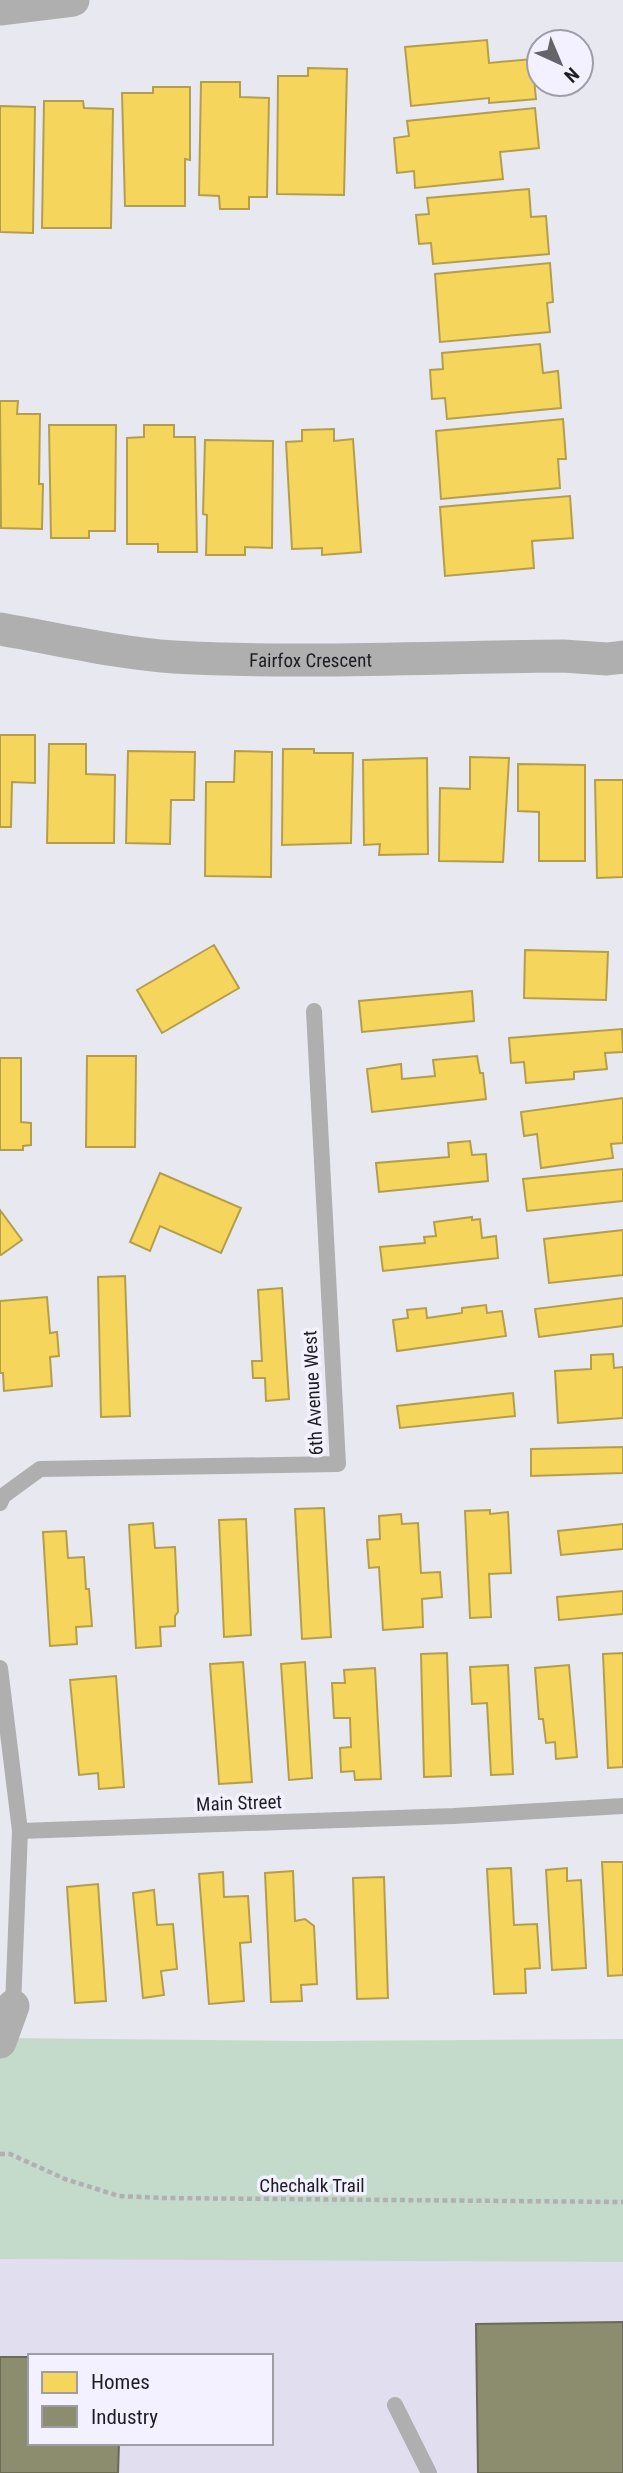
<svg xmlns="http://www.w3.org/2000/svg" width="623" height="2473" font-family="'Roboto Condensed',sans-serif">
<rect width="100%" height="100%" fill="#e8e8f0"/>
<!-- built -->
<path fill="#e0deef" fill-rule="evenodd" d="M0 2259 623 2262V2473H0ZM30 2356H271V2443H30Z"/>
<!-- green -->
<path fill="#c4dacb" d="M0 2038 312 2041 623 2039V2262L0 2259Z"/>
<!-- homes -->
<path fill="#f6d55c" stroke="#b59e4b" stroke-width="2" d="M487 40 489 63 532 59 536 99 489 103V98L411 106 405 47Z
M308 68 347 69 344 195 277 194 278 76H308Z
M201 82H240V97L269 98 267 197H249V209H220L219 196 199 195Z
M153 87H190V160L185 159V206H125L122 93H153Z
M44 101H83L84 108 113 109 111 228H42Z
M0 106 35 107 33 233 0 232Z
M535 108 539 148 500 152 503 179 415 188 414 171 397 173 394 138 409 136 407 121Z
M529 189 531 217 546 216 549 254 433 264 431 243 419 244 416 215 429 214 427 198Z
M550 263 553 302 547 303 550 332 440 342 435 274Z
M540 344 543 373 558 371 561 408 447 419 445 398 432 399 430 370 443 369 442 353Z
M0 401H18L17 414H40L39 484H43L42 529 1 528Z
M563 419 566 459H558L560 488 441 499 436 431Z
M49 425H116L115 531H89V538H51Z
M144 425H174V437H195L197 552H158V544H127V438L144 437Z
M334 429V441L353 439 361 552 322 555V548L292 549 286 442 302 441V430Z
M205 440 273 441 272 548 245 547V555H206L207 515 203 514Z
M570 496 573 538 532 541 534 568 445 576 440 507Z
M0 735H35V783L12 782 11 827H0Z
M49 744H86V774L115 775 114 843H47Z
M283 749H314V753H353L351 843 282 845Z
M128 751 195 752 194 800H171L170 844 126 843Z
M235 751 272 752 271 877 205 876 206 782H234Z
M470 757 509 758 503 862 439 861 440 788 470 789Z
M427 758 428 854 379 855 380 844 364 845 363 760Z
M518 764 585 765V861H539V812L518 811Z
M595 780H623V877L597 878Z
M214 945 239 988 162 1033 137 990Z
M525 950 608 952 606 1000 524 998Z
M472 991 474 1021 362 1032 359 1001Z
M622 1029 623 1052 605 1053 607 1069 574 1072V1079L526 1083 524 1062 511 1063 509 1038Z
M87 1056H136L135 1147H86Z
M477 1056 480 1073H483L486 1099 372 1112 367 1069 401 1064 402 1079 435 1076 433 1060Z
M0 1058H21V1122L31 1123V1145L23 1146V1150H0Z
M623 1098V1143L611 1144 613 1158 541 1168 537 1134 524 1136 521 1112Z
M470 1141 472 1155 486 1154 488 1181 379 1192 376 1163 449 1157 448 1143Z
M623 1169V1201L527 1211 523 1179Z
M160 1173 241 1208 221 1253 160 1226 150 1251 130 1242Z
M0 1210 22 1240 1 1255 0 1254Z
M472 1217V1220L480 1219 482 1238 496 1236 498 1258 383 1271 380 1247 425 1243 424 1237 436 1236 434 1222Z
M623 1230V1275L549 1283 544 1239Z
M125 1276 130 1416 101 1417 98 1277Z
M282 1288 289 1399 266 1401 265 1378H253L252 1361H262L258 1290Z
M47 1297 50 1333 57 1332 59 1356 50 1357 52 1386 4 1391 3 1373H0V1301Z
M623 1298V1326L539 1337 535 1309Z
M486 1305 487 1313 502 1311 506 1336 397 1351 393 1320 408 1318 407 1310 426 1308 427 1318 462 1313V1308Z
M613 1354 614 1368 623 1367V1418L558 1423 555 1371 591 1369V1355Z
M513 1393 515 1416 400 1428 397 1406Z
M623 1447V1473L531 1476V1449Z
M324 1508 331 1637 302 1639 295 1509Z
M490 1510V1514L508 1512 511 1573 489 1574 491 1617 470 1618 465 1511Z
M401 1514 402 1524 418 1523 421 1573 440 1572 442 1597 422 1599 423 1627 383 1630 379 1567 369 1568 367 1540 380 1539 379 1516Z
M246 1519 251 1635 224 1637 219 1520Z
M153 1523 155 1548 175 1547 178 1612 175 1616V1626L160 1627 161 1646 136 1648 129 1525Z
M623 1524V1549L561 1555 558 1531Z
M66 1531 68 1558 84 1557 86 1589H89L92 1626 76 1627 77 1644 50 1646 43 1532Z
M623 1591V1614L559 1620 557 1597Z
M447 1653 451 1776 424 1777 421 1654Z
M623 1653V1767L608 1768 603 1654Z
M243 1662 252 1782 219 1784 210 1664Z
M305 1662 312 1778 289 1780 281 1664Z
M508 1665 513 1774 491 1775 487 1703 472 1704 470 1667Z
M569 1665 577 1757 556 1759 555 1742 546 1743 543 1719H539L535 1668Z
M375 1668 381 1779 355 1780 354 1771 341 1772 340 1748 351 1747 350 1718H334L332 1683H345L344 1670Z
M116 1676 124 1787 99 1789 98 1773 79 1775 70 1680Z
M602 1862H623V1975L608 1976Z
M511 1868 514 1925 537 1924 540 1968 525 1969 526 1993 494 1994 487 1869Z
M567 1868V1881L581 1880 586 1968 552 1970 546 1870Z
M293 1871 295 1921 305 1919 314 1926 317 1984 301 1985 302 2001 271 2002 265 1873Z
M223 1872 224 1897 248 1896 251 1942 240 1943 244 2001 209 2004 199 1874Z
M384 1877 388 1998 357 1999 353 1878Z
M98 1884 106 2001 75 2003 67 1887Z
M154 1890 157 1925 173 1924 177 1969 161 1971 164 1995 143 1998 133 1893Z"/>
<!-- industry -->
<path fill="#8c8c6e" stroke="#6b6b58" stroke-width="2" d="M623 2322V2473H478L476 2324Z
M0 2357H30V2443H119L118 2473H0Z"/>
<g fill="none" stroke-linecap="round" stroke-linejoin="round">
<!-- path -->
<path stroke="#b0afb1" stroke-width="4.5" stroke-dasharray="5 3.5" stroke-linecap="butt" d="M0 2154H10L65 2179 119 2196 164 2198 623 2202"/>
<!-- lane -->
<path stroke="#b0afaf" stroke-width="16" d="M0 1503 3 1496 40 1469 338 1464 314 1011
M0 1668 20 1831 13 2006
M20 1831 454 1816 623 1806
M395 2405 429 2473"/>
<!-- street -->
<g stroke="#b0afaf" stroke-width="33">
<path d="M0 9 73 0"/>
<path id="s1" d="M0 629C58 639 115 653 174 657 302 664 435 657 563 656L607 659 623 657"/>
<path d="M0 2042 13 2006"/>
</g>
</g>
<g text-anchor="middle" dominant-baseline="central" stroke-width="7" stroke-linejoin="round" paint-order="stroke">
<!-- street labels -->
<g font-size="19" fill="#1e1d23" stroke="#f3f1ff">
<text stroke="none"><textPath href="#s1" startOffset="313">Fairfox Crescent</textPath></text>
<text transform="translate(313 1393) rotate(-93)">6th Avenue West</text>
<text transform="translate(239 1803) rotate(-2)">Main Street</text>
<text x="312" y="2185">Chechalk Trail</text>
</g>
</g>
<!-- legend -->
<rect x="28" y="2354" width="245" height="91" fill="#f3f1ff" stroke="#9e9ca7" stroke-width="2"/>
<rect x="42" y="2372" width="35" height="21" fill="#f6d55c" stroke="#9e9ca7" stroke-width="2"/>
<text x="91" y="2389" font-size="21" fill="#1e1d23">Homes</text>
<rect x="42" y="2406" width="35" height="21" fill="#8c8c6e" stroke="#9e9ca7" stroke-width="2"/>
<text x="91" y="2424" font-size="21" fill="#1e1d23">Industry</text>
<!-- north arrow -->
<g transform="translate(560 63) rotate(136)"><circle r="33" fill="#f3f1ff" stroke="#9e9ca7" stroke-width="2"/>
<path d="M0-5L12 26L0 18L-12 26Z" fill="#65646b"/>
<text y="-10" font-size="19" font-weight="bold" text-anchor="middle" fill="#1e1d23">N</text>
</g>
</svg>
